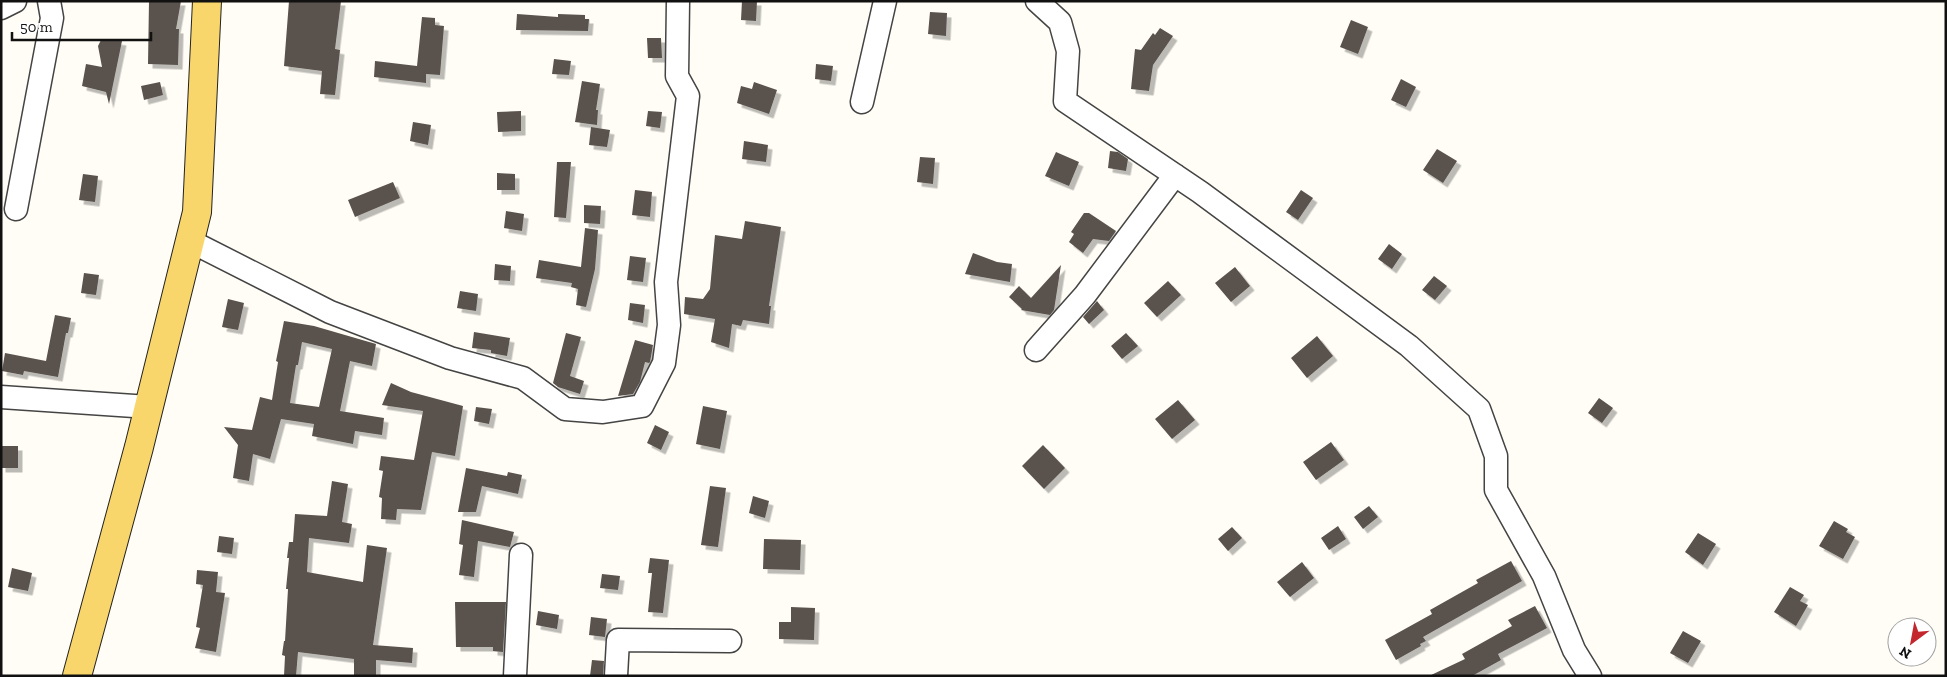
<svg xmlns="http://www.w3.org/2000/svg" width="1947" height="677" font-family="'Zilla Slab',serif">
<defs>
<filter id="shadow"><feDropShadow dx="4.5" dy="4.5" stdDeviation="0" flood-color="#0004"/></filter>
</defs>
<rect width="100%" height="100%" fill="#fffdf5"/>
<!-- building -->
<path fill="#5a524d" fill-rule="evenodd" filter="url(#shadow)" d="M149 1H181L176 29H179L178 65 148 64Z
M289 1H341L335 49 340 50 335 95 320 94 322 71 284 66Z
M742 1H757L756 21 741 20Z
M930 12 947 13 946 36 928 34Z
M517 14 558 17V14L585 15V19H589L588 31 516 30Z
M422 17 435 18V25L444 26 440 75 426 74V83L374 77 375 61 417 66Z
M1351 20 1368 27 1358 54 1340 47Z
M1160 28 1173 36 1153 65 1149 91 1131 89 1135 49 1141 50 1153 33 1155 35Z
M647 38H661L662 58H648Z
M107 39 122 41 109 104 106 92 82 86 86 64 102 67 98 46 101 40Z
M554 59 571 61 569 75 552 74Z
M816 64 833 66 831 81 815 79Z
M1401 79 1416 87 1406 107 1391 100Z
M582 81 600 84 596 110H598L597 125 575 122Z
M160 82 163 95 144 100 141 86Z
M754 82 777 90 769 114 737 103 741 86 752 89Z
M521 111V131L498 132 497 112Z
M648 111 662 112 660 128 646 126Z
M413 122 431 125 428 145 410 141Z
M591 127 610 130 607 147 589 145Z
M744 141 768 145 766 162 742 159Z
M1437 149 1457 161 1443 183 1423 170Z
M1110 151 1118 152 1128 159 1126 171 1108 168Z
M1056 152 1079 162 1069 186 1045 176Z
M920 157 935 158 933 184 917 182Z
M557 162H571L566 218 554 217Z
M497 173 515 174V190H497Z
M83 174 98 176 95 202 79 200Z
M393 182 400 198 355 217 348 200Z
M635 190 652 192 650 217 632 215Z
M1301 190 1313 198 1298 220 1286 212Z
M584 205 601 206 600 224 584 223Z
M506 211 524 214 522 231 504 228Z
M1084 213H1089L1116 231 1109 241 1093 239 1083 253 1069 242 1074 234 1071 232Z
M745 221 781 227 769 306H771L769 324 743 320 741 326 732 324 729 348 711 342 715 319 684 314 685 297 703 299 710 289 715 235 742 239Z
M585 228 598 230 595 269 586 307 576 305 578 289 571 287 572 283 536 278 539 260 581 267Z
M1389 244 1402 254 1392 269 1378 259Z
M973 253 997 262 1012 264 1010 282 965 274Z
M630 256 646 258 643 282 627 280Z
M495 264 511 266 510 281 494 280Z
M1061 265 1054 310 1050 315 1021 310 1022 309 1009 297 1019 286 1031 298Z
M1235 267 1250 286 1231 302 1215 283Z
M84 273 99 275 96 295 81 293Z
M1434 276 1447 286 1435 300 1422 290Z
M1168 281 1181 295 1157 317 1144 303Z
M460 291 478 294 476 311 457 308Z
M228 299 244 303 238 330 222 327Z
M1097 301 1104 310 1089 324 1083 317Z
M630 303 645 305 643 323 628 320Z
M55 315 71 318 68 333H66L58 377 24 371 23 375 2 371 5 353 46 361Z
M284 321 314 326 376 344 372 366 350 361 340 411 384 418 382 435 355 431 353 444 312 436 314 424 281 419 270 459 253 454 249 481 233 478 238 445 224 427 252 430 260 397 272 400 278 362 276 361ZM302 342 332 349 319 407 290 403 296 365H298Z
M474 332 510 338 507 356 491 353V350L472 348Z
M566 333 581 337 570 376 584 381 580 394 558 387 553 383Z
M1126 333 1138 346 1122 359 1111 346Z
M1317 336 1333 356 1307 378 1291 358Z
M635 340 653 345 650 362 649 363 645 362 640 382 633 394 618 396Z
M391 383 411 392 463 406 455 456 432 452 421 510 397 509 396 520 381 519 382 498 379 497 383 471 379 470 381 456 414 460 423 411 382 405Z
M1599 398 1613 408 1602 423 1588 413Z
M1178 400 1195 420 1172 439 1155 419Z
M703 406 727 411 720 449 696 444Z
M476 407 492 409 489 424 474 421Z
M655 425 669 432 661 450 647 443Z
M1331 442 1344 460 1316 480 1303 462Z
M1043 445 1065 468 1044 489 1022 466Z
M1 446H18V468H1Z
M466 468 507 476 508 472 522 475 518 494 482 486 476 512H458Z
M332 481 348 484 342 522 352 524 349 543 309 538 307 572 363 582 367 545 387 548 373 645 413 648 412 663 376 660V676H354V659L298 652 296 676H284L285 656 282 655 284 641H285L288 589H286L289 558H287L289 542H293L295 514 327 516Z
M710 486 726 488 718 547 701 545Z
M753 496 769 501 765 518 749 513Z
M1369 506 1378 517 1363 529 1354 517Z
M462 520 514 532 510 547 478 541 474 577 459 575 463 545 459 544Z
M1834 521 1848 529 1846 532 1855 537 1843 559 1819 546Z
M1338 526 1346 539 1329 550 1321 538Z
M1232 527 1242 538 1228 551 1218 539Z
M1698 533 1716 544 1703 565 1685 552Z
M219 536 234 538 232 554 217 552Z
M764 539 801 540 800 570 763 569Z
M650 558 669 560 663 613 648 612 652 573H648Z
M1511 561 1522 581 1423 637 1426 641 1420 644 1421 646 1396 660 1385 640 1432 614 1430 610 1478 583 1476 580Z
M1302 562 1314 578 1290 597 1277 582Z
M12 568 32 573 28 591 8 587Z
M197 570 218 572 216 592 225 593 216 652 195 648 200 628 196 627 203 585 196 584Z
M602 574 620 576 618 590 600 588Z
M1790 587 1804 595 1800 601 1808 605 1796 626 1774 612Z
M455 602H506L503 652 493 651V647H456Z
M1535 606 1547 628 1498 654 1501 660 1472 676H1429L1465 659 1462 654 1512 626 1508 620Z
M791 607 815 608 814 640 779 639V622H791Z
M538 611 559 615 557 629 536 625Z
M591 617 607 619 605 637 589 635Z
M1683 631 1701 641 1688 663 1670 653Z
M592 660 604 661 603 676H590Z"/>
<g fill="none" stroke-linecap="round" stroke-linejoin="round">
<defs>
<path id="minor" d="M1037 1 1060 22 1068 51 1065 101 1200 192 1409 346 1479 409 1496 456V490L1544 576 1574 650 1590 676
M1 8 15 1
M862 102 885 1
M16 209 52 18 49 1
M190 241 330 312 450 358 523 378 565 409 603 412 642 406 664 363 669 325 666 282 688 96 677 76 678 1
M1036 350 1085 295 1175 175
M1 397 149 407
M515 676 521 555
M616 676 618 640 730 641"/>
<path id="major" d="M77 676 139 447 197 212 207 1"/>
</defs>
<!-- minor casing -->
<use href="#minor" stroke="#444" stroke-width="25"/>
<!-- major casing -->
<use href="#major" stroke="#222" stroke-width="30"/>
<!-- minor -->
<use href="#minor" stroke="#fff" stroke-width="22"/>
<!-- major -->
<use href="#major" stroke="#f9d66b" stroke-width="28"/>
</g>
<!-- border -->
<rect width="1947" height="677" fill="none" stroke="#111111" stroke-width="5"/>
<!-- north arrow -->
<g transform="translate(1912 642) rotate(212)"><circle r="24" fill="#ffffff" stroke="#a0a0a0"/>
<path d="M0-4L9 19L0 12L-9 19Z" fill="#c4262e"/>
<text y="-8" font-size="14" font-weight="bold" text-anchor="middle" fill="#111111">N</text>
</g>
<!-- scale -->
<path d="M12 32v8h139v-8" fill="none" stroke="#111111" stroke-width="2.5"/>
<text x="20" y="32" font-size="15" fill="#111111" stroke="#ffffff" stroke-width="4" paint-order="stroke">50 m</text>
</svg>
